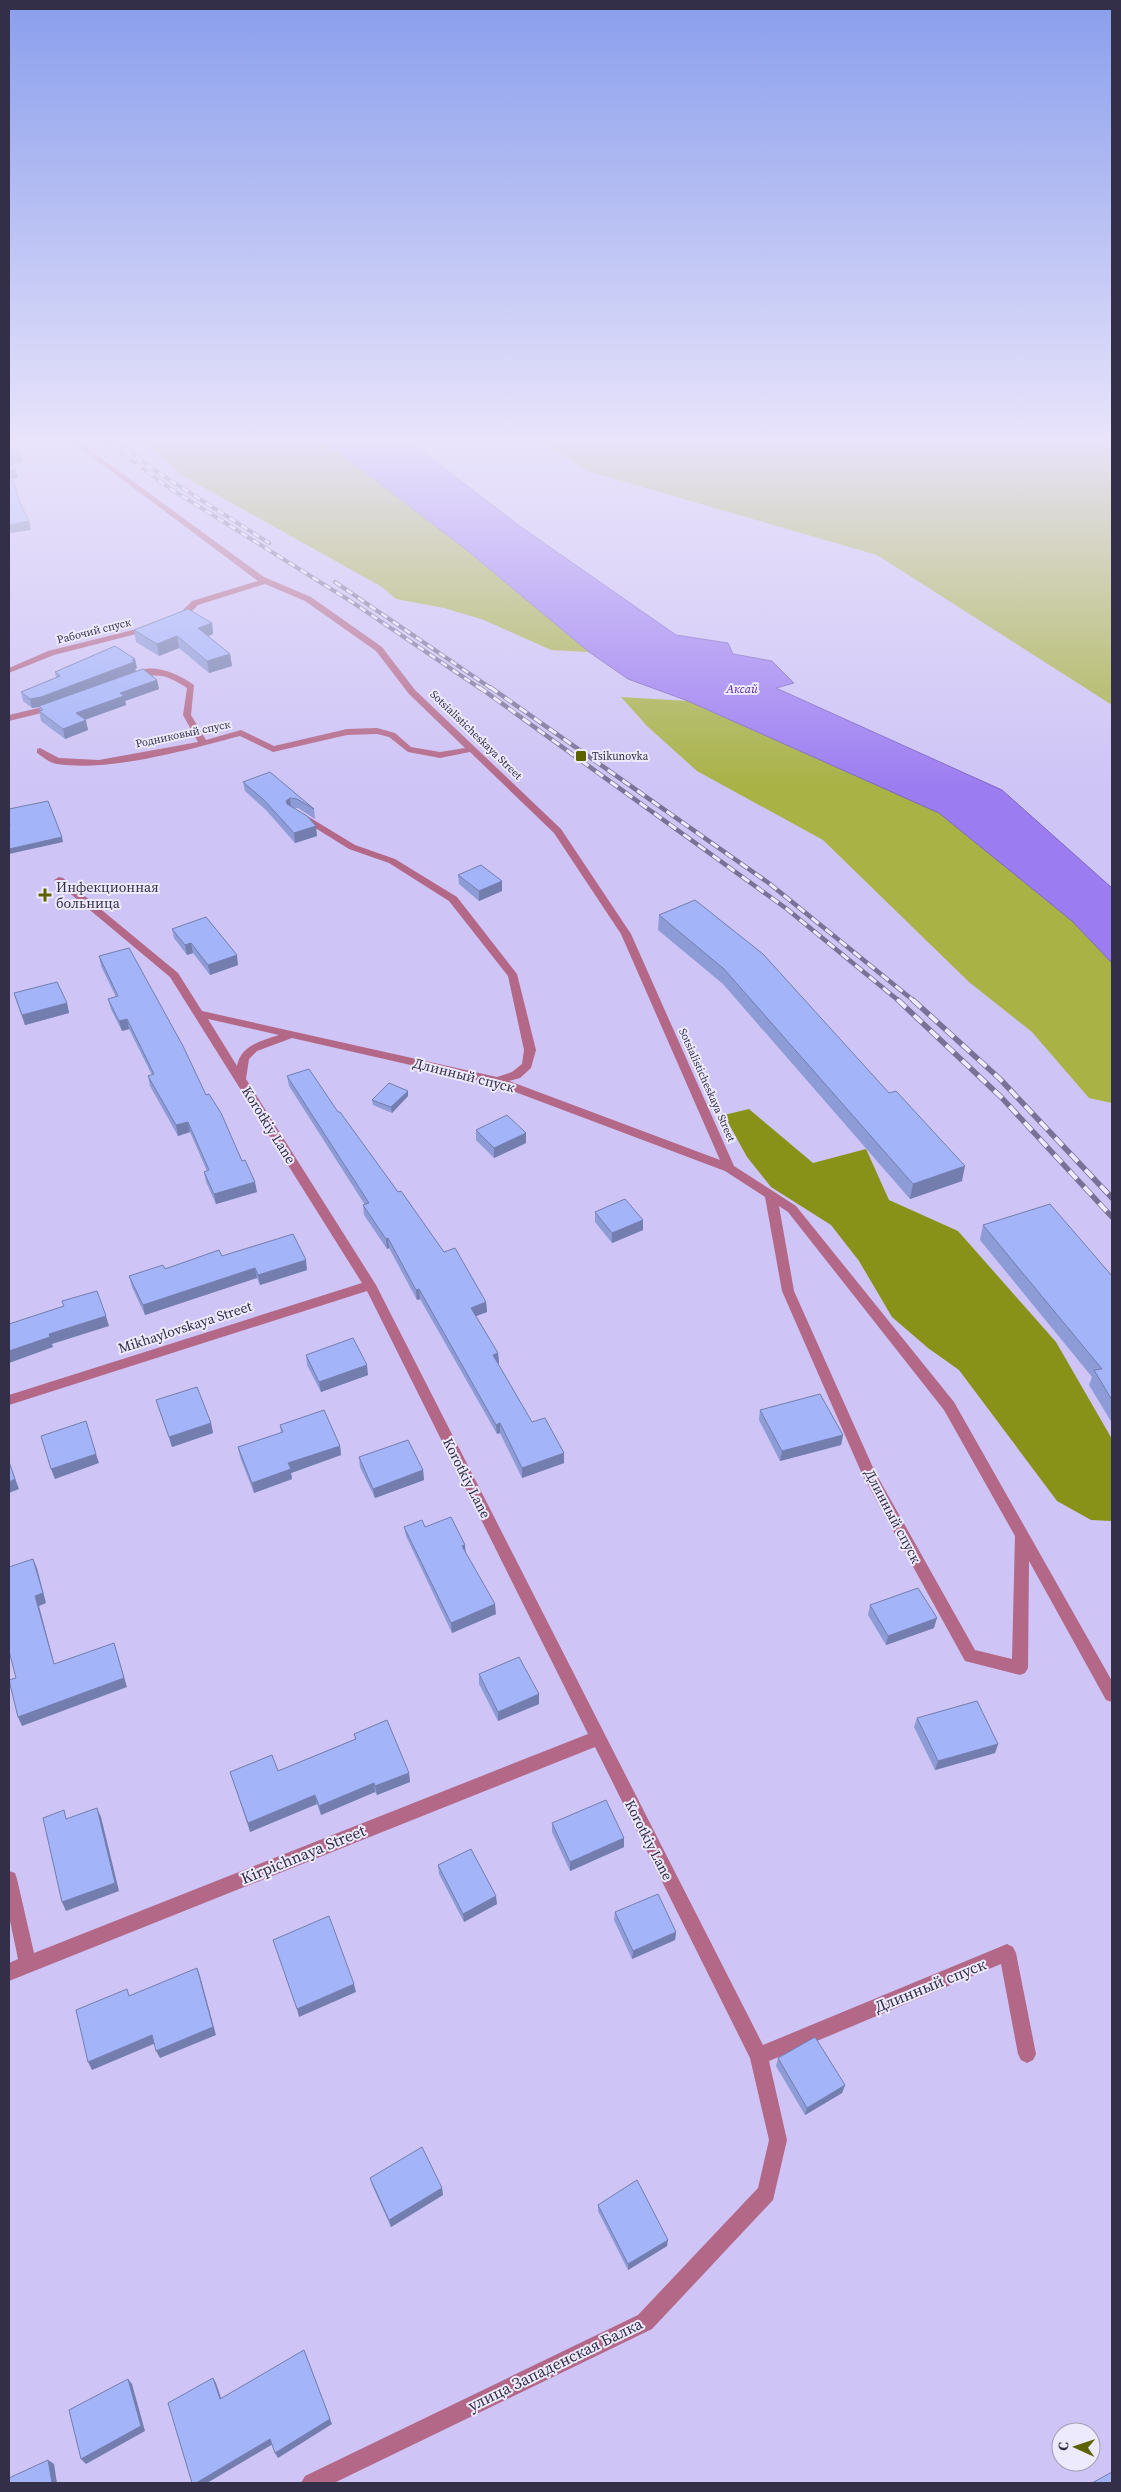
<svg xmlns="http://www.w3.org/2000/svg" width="1121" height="2492" font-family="'Source Serif 4',serif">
<rect width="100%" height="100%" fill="#cec4f6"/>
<!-- green -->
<path fill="#a8b245" d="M136 439H322L468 551 589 652 551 650 484 620 444 608 396 599 382 587 183 476 154 450Z
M536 439H1112V705L877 555 587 471Z
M621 697 688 701 939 813 1072 921 1112 963V1103L1089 1098 1032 1032 969 982 823 840 697 771 647 726Z"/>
<!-- forest -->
<path fill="#899218" d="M749 1109 813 1163 866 1149 889 1200 958 1231 1056 1342 1112 1439V1521L1091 1520 1057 1501 959 1370 928 1348 892 1317 859 1261 831 1225 771 1187 747 1157 724 1115Z"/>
<!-- water -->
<path fill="#9c7df1" stroke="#7d66be" d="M322 439H406L521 527 676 635 728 643 733 654 772 661 794 683 776 688 1002 790 1112 888V963L1072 921 939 813 688 701 628 679 589 652 468 551Z"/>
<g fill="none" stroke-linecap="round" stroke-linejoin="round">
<!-- minor -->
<path fill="#b36887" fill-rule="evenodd" d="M68 439H75L264 577 311 597 382 647 415 690 561 829 631 934 734 1166 796 1206 954 1402 1112 1681V1702L1106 1700 1029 1561 1028 1668 1025 1673 1020 1675 965 1661 862 1474 782 1291 765 1197 725 1171 494 1084 292 1038 257 1051 249 1059 246 1079 376 1285 763 2045 1007 1944 1013 1947 1016 1953 1036 2054 1033 2060 1027 2063 1021 2060 1018 2054 1001 1964 769 2061 787 2140 773 2200 652 2329 334 2483H301L305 2476 638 2315 758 2188 769 2140 750 2058 595 1747 9 1981V1963L18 1959 9 1916V1871L15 1873 17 1879 34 1953 588 1734 367 1291 9 1405V1395L362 1283 170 977 54 880 59 877 63 878 178 973 202 1011 497 1077 512 1072 522 1064 524 1050 508 976 449 901 389 863 349 849 296 816 301 813 304 814 355 845 395 859 457 897 517 974 536 1050 531 1068 520 1078 509 1081 720 1160 621 934 554 833 470 752 440 758 408 752 389 737 377 734 347 735 273 752 240 736C187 750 111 772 57 764 50 763 43 757 37 753V749L40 748 59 758 99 760 198 742 183 715 187 688C164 673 157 673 132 680L128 677C148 660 175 672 194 685L191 715 206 740 241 730 274 746 347 729 377 728 395 733 411 747 440 752 465 748 409 694 376 651 305 601 265 584 198 605 186 617 172 620V616L180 613 192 601 258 581ZM208 1019 279 1035C261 1041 241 1045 237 1066ZM779 1206 788 1212 944 1410 1015 1536 1012 1659 975 1650 875 1472 794 1291Z
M149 626 153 628 152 630 54 655 9 673V668L48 651Z
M55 704 59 707 58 709 9 721V715Z"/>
<defs>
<path id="rail-far2" d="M102 439 171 489 352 602 481 689
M114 439 154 470 269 543
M335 582 492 689"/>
<path id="rail-far1" d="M479 687 787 909 899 1001
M490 687 770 884 914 1001"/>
<path id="rail" d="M898 1000 1001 1097 1112 1217
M913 1000 1000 1079 1112 1198"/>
</defs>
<!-- rail-far2 casing -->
<use href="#rail-far2" stroke="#797296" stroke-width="4"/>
<!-- rail-far1 casing -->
<use href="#rail-far1" stroke="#797296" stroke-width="4.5"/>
<!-- rail casing -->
<use href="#rail" stroke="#797296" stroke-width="5.5"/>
<!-- rail-far2 -->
<use href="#rail-far2" stroke="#edeafd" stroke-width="2.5" stroke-dasharray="7" stroke-linecap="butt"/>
<!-- rail-far1 -->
<use href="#rail-far1" stroke="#edeafd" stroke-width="3" stroke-dasharray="9" stroke-linecap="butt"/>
<!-- rail -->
<use href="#rail" stroke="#edeafd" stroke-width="4" stroke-dasharray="11" stroke-linecap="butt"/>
</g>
<!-- wall -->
<path fill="#8d9bd6" d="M212 623 213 634 208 636 230 654 232 666 209 673 179 648 159 656 136 642 134 630Z
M137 668 135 669 136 671 157 680 159 689 125 701 126 705 85 720 88 730 65 739 41 721 39 711H40L39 707 32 708 23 701 21 692 56 678 55 672Z
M270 772 314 809 315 819 298 808H294L317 836 295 843 266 810 245 791 243 782Z
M458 875 502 881V891L479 901 459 884Z
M695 900 962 1181 910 1199 723 984 658 930 659 915Z
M172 929 238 965 210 975 193 953 187 955 174 938Z
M99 956 206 1095 242 1161 257 1192 216 1204 206 1182 204 1172 207 1171 190 1132 178 1136 150 1086 148 1076 152 1075 129 1029 122 1031 111 1009 108 999 116 997 101 966Z
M14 993 67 1003 69 1013 25 1025 17 1003Z
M287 1076 338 1112 398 1192 444 1252 486 1302 487 1312 476 1316 498 1353 499 1363 498 1364 532 1422 564 1463 522 1478 500 1433 497 1434 420 1299 417 1300 389 1248 387 1249 364 1215 363 1205H365L289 1086Z
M408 1096 392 1113 373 1105 372 1100Z
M476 1130 526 1133V1143L494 1158 476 1140Z
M595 1212 643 1220V1230L612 1243 595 1222Z
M983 1225 1112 1276V1423L1089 1385 1092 1377 980 1240Z
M222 1256 307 1270 260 1285 257 1278 145 1315 132 1287 129 1276Z
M306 1355 368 1375 321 1392 307 1365Z
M156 1400 211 1423 213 1433 172 1447Z
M760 1410 843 1435 841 1445 780 1461 759 1420Z
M280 1425 340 1446 341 1455 291 1473 292 1479 254 1493 240 1457 238 1447 281 1433Z
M359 1457 423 1470 424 1480 375 1498 360 1467Z
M404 1527H425L465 1545V1552L496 1614 452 1633 406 1536Z
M870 1605 934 1628 886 1645 868 1615Z
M479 1674 539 1704 498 1721 479 1684Z
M917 1718 998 1744 995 1753 935 1770 914 1727Z
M354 1734 409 1773 410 1782 377 1795 375 1792 321 1815 317 1804 250 1832 230 1772 278 1771 355 1739Z
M552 1823 624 1847 570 1871 552 1832Z
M438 1865 497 1904 464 1922 439 1874Z
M615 1912 676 1932 675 1940 632 1959 614 1920Z
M778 2058 845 2085 842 2093 805 2115 776 2066Z
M370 2178 442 2188 443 2195 391 2227 372 2185Z
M598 2205 667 2246 628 2270 598 2211Z"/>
<!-- shaded-wall -->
<path fill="#737eae" d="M21 454 23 462 12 465 10 456Z
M16 470 18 478 12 479 10 471Z
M29 521 31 530 11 533 9 525Z
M212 623 213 634 200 640 198 628Z
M177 636 179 648 159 656 157 644Z
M230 654 232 666 209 673 207 661Z
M135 659 137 668 135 669 136 671 43 706 32 708 30 699Z
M157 680 159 689 125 701 126 705 78 722 76 713 120 693Z
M86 720 88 730 65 739 63 729Z
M290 798 291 808 288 811 286 801Z
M316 826 317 836 295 843 294 833Z
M62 837 63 842 9 854V849Z
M502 881V891L479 901V891Z
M191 943 193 953 187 955 185 945Z
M237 955 238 965 210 975 208 965Z
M67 1003 69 1013 25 1025 22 1015Z
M127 1019 129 1029 122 1031 119 1021Z
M408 1091V1096L392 1113 391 1107Z
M188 1122 190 1132 178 1136 176 1125Z
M526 1133V1143L494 1158V1148Z
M965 1166 962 1181 910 1199 913 1184Z
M255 1182 257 1192 216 1204 214 1194Z
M643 1220V1230L612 1243V1233Z
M388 1238 389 1248 387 1249 386 1239Z
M306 1260 307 1270 260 1285 258 1275Z
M255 1268 257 1278 145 1315 143 1305Z
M419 1289 420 1299 417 1300 416 1290Z
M486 1302 487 1312 471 1318V1308Z
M106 1316 109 1326 52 1344 53 1347 9 1363V1351L49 1334Z
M498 1353 499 1363 493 1365V1355Z
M367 1365 368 1375 321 1392 319 1382Z
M211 1423 213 1433 172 1447 169 1437Z
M500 1423V1433L497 1434 496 1425Z
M843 1435 841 1445 780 1461 782 1451Z
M340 1446 341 1455 291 1473 292 1479 254 1493 252 1483 288 1463Z
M564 1453V1463L522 1478V1468Z
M96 1454 99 1463 55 1479 51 1469Z
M9 1462 19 1489 9 1493Z
M423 1470 424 1480 375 1498 373 1489Z
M465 1545 466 1555 462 1546Z
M33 1559 37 1568 46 1603 39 1606 57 1674 54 1664 35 1596Z
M495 1604 496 1614 452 1633 451 1623Z
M937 1618 934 1628 886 1645 888 1636Z
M114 1643 127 1687 22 1726 18 1717Z
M539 1694V1704L498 1721V1712Z
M998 1744 995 1753 935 1770 938 1761Z
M409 1773 410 1782 377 1795 375 1786Z
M374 1783 375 1792 321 1815 319 1806Z
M315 1795 317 1804 250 1832 248 1823Z
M97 1808 101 1817 119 1891 66 1911 62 1902Z
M624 1838V1847L570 1871V1862Z
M496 1896 497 1904 464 1922 463 1914Z
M676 1932 675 1940 632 1959 633 1951Z
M197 1968 200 1976 216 2035 160 2058 156 2051Z
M354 1984 356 1992 299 2017 297 2009Z
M152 2035 156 2043 92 2070 88 2062Z
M845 2085 842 2093 805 2115 807 2108Z
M442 2188 443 2195 391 2227 389 2220Z
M668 2240 667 2246 628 2270V2264Z
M304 2350 332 2424 278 2458 275 2453Z
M213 2378 216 2383 223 2404 220 2399Z
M128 2379 132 2384 145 2431 86 2464 81 2459Z
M270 2439 273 2444 207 2483H196Z
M48 2460 54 2464 57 2483H52Z"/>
<!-- building -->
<path fill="#a4b4f9" stroke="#737eae" d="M9 443 21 454 10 456 16 470 10 471 20 503 29 521 9 525Z
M188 609 212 623 198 628 230 654 207 661 177 636 157 644 134 630Z
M115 646 135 659 132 660 134 662 41 697 30 699 21 692 60 676 55 672Z
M143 669 157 680 120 693 124 696 76 713 86 720 63 729 39 711 43 710 39 706Z
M270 772 314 809 297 799 290 798 286 801 287 804 307 816 316 826 294 833 264 800 243 782Z
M48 801 62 837 9 849V825H10L9 820V809Z
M481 865 502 881 479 891 458 875Z
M695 900 763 954 889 1093 896 1091 965 1166 913 1184 724 969 659 915Z
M206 917 237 955 208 965 191 943 185 945 172 929Z
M129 948 183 1046 206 1095 209 1094 221 1113 242 1161 245 1160 255 1182 214 1194 204 1172 209 1170 188 1122 176 1125 148 1076 154 1074 127 1019 119 1021 108 999 118 996 99 956Z
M57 982 67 1003 22 1015 14 993Z
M309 1069 338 1112H340L398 1192 401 1191 444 1252 455 1248 486 1302 471 1308 498 1353 493 1355 532 1422 545 1418 564 1453 522 1468 500 1423 496 1425 419 1289 416 1290 388 1238 386 1239 363 1205 369 1203 287 1076Z
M389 1083 408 1091 391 1107 372 1100Z
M507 1115 526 1133 494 1148 476 1130Z
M625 1199 643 1220 612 1233 595 1212Z
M1050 1204 1112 1276V1400L1094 1370 1102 1369 983 1225Z
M293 1234 306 1260 258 1275 255 1268 143 1305 129 1276 163 1265 165 1269 219 1250 222 1256Z
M97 1291 106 1316 49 1334 50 1337 9 1351V1324L64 1306 62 1301Z
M353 1338 367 1365 319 1382 306 1355Z
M197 1387 211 1423 169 1437 156 1400Z
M820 1394 843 1435 782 1451 760 1410Z
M324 1410 340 1446 288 1463 291 1469 252 1483 238 1447 283 1432 280 1425Z
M86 1421 96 1454 51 1469 41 1436Z
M408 1440 423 1470 373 1489 359 1457Z
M9 1462 15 1479 9 1482Z
M451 1517 465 1545 462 1546 495 1604 451 1623 404 1527 422 1520 425 1527Z
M33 1559 43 1593 35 1596 54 1664 114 1643 124 1678 18 1717 9 1680 16 1678 9 1651V1567Z
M918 1588 937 1618 888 1636 870 1605Z
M519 1657 539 1694 498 1712 479 1674Z
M977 1701 998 1744 938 1761 917 1718Z
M387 1720 409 1773 375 1786 374 1783 319 1806 315 1795 248 1823 230 1772 272 1755 278 1771 356 1739 354 1734Z
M606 1800 624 1838 570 1862 552 1823Z
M97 1808 115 1883 62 1902 43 1818 64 1810 66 1819Z
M471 1849 496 1896 463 1914 438 1865Z
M658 1894 676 1932 633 1951 615 1912Z
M329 1916 354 1984 297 2009 273 1940Z
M197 1968 213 2027 156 2051 152 2035 88 2062 76 2010 127 1989 129 1996Z
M815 2037 845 2085 807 2108 778 2058Z
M422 2147 442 2188 389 2220 370 2178Z
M637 2180 668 2240 628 2264 598 2205Z
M304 2350 330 2419 275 2453 270 2439 196 2483H192L168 2403 213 2378 220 2399Z
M128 2379 141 2426 81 2459 69 2410Z
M48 2460 52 2483H9V2478Z
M1112 2472V2483H1092Z"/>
<!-- sky -->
<linearGradient id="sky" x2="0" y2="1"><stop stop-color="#899eec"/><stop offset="0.56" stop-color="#e9e4fb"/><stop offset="1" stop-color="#e9e4fb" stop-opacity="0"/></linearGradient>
<rect width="1121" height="787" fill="url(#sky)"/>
<!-- markers -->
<g fill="#5c6200" stroke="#edeafd" stroke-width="2">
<rect x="575" y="750" width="12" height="12" rx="2.5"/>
<path d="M42.5 887.5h5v5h5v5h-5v5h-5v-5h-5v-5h5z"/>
</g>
<g text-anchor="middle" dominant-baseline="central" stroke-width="4" stroke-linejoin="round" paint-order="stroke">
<!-- far-street labels -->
<g font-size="11" fill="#342f48" stroke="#edeafd">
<text transform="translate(94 631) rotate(-14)">Рабочий спуск</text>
<text transform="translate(183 734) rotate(-12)">Родниковый спуск</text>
<text transform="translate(476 735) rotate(44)">Sotsialisticheskaya Street</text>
<text transform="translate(707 1085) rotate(66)">Sotsialisticheskaya Street</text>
</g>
<!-- far-poi labels -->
<g font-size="11" fill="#342f48" stroke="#edeafd" text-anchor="start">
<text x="592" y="756">Tsikunovka</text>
</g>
<!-- far-water labels -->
<g font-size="12" font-style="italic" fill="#551da7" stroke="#edeafd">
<text x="742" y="689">Аксай</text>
</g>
<!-- poi labels -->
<g font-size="14" fill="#342f48" stroke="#edeafd" text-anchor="start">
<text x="56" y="887">Инфекционная<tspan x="56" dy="16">больница</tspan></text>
</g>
<!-- street labels -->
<g font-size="14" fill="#342f48" stroke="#edeafd">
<text transform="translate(464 1075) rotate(14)">Длинный спуск</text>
<text transform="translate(269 1125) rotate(58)">Korotkiy Lane</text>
<text transform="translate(185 1327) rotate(-18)">Mikhaylovskaya Street</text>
<text transform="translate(467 1478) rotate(63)">Korotkiy Lane</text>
<text transform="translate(893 1516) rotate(62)">Длинный спуск</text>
<text transform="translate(649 1840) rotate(63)">Korotkiy Lane</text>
</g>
<!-- near-street labels -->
<g font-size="16" fill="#342f48" stroke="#edeafd">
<text transform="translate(303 1854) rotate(-22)">Kirpichnaya Street</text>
<text transform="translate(930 1985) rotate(-22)">Длинный спуск</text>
<text transform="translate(555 2364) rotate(-26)">улица Западенская Балка</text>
</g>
</g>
<!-- border -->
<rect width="1121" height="2492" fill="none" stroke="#342f48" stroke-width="20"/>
<!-- north arrow -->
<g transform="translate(1076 2447) rotate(273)"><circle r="24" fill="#edeafd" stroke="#a39fb5"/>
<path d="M0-4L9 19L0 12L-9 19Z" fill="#5c6200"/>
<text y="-8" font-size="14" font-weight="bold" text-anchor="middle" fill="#342f48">С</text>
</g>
</svg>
